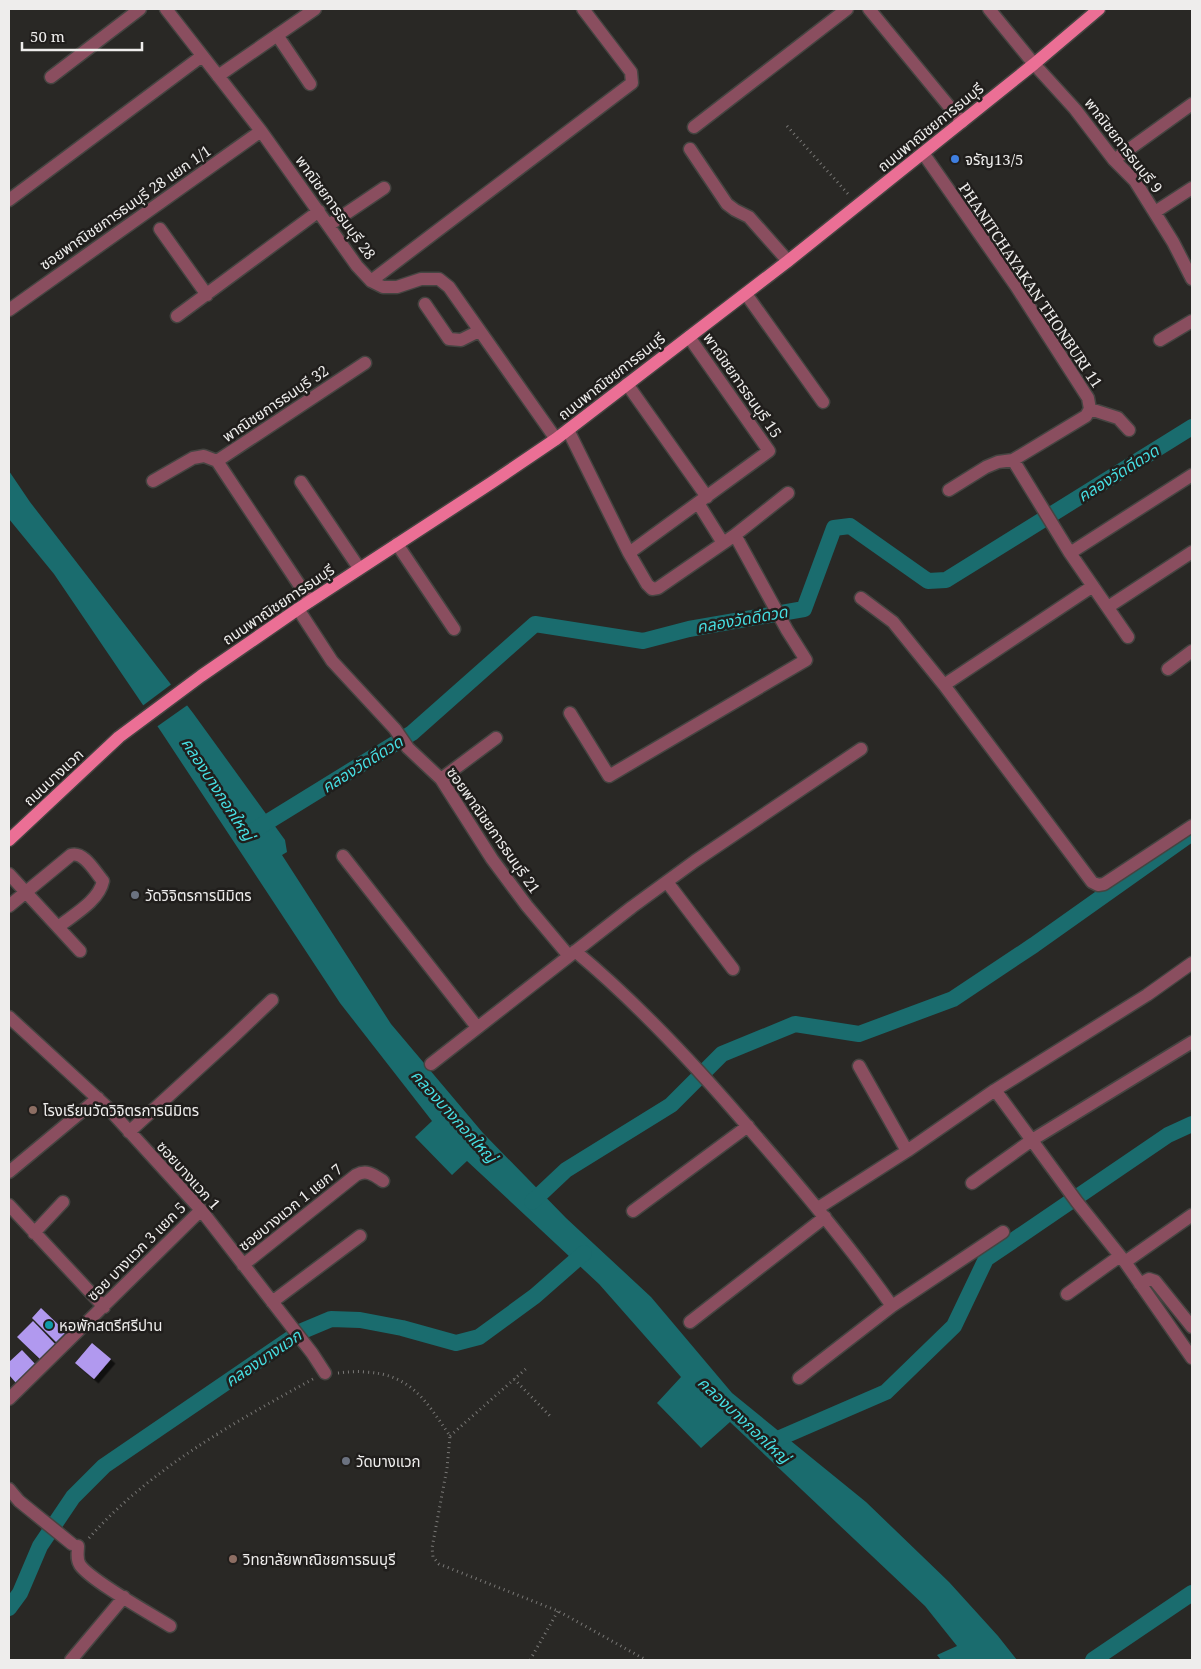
<svg xmlns="http://www.w3.org/2000/svg" width="1201" height="1669" font-family="'Noto Serif','Noto Sans Thai',serif">
<defs>
<filter id="shadow"><feDropShadow dx="4.5" dy="4.5" stdDeviation="0" flood-color="#0009"/></filter>
</defs>
<rect width="100%" height="100%" fill="#292825"/>
<!-- water -->
<path fill="#1a6c6e" d="M9 471 30 502 193 713 285 840 287 852 282 855 391 1024 483 1133 566 1218 651 1297 732 1393 866 1502 949 1582 998 1636 1017 1660H941L937 1655 957 1646 925 1606 730 1422 701 1448 657 1403 681 1377 599 1284 467 1161 452 1175 415 1137 432 1121 340 1003 162 733 54 574 9 519Z"/>
<!-- pier -->
<path fill="#292825" d="M173 683 189 704 155 728 141 707Z"/>
<g fill="none" stroke-linecap="round" stroke-linejoin="round">
<!-- canal -->
<path stroke="#1a6c6e" stroke-width="16" d="M253 831 412 733 535 624 643 641 689 629 804 609 834 528 850 526 928 581 946 580 1192 427
M532 1202 566 1170 671 1105 722 1054 795 1024 859 1034 953 999 1034 945 1192 833
M766 1444 886 1392 954 1326 986 1259 1168 1135 1192 1124
M9 1608 20 1593 40 1546 73 1497 104 1466 300 1332 331 1319 360 1320 402 1328 456 1343 479 1337 535 1296 584 1253
M1093 1660 1192 1593"/>
</g>
<!-- building -->
<path fill="#b199ef" filter="url(#shadow)" d="M41 1308 66 1332 56 1342 32 1318Z
M33 1321 55 1344 40 1359 17 1337Z
M92 1343 111 1359 94 1379 75 1363Z
M22 1350 37 1366 17 1384 9 1375V1362Z"/>
<g fill="none" stroke-linecap="round" stroke-linejoin="round">
<defs>
<path id="minor" d="M166 9 261 131 357 266 371 281 383 287H397L421 279H439L449 287 556 439
M869 9 962 122
M989 9 1034 64 1075 109 1114 160 1135 181 1173 242 1192 279
M277 35 310 84
M218 76 315 9
M51 77 140 9
M694 127 847 9
M690 149 727 204 735 210 749 217 788 261
M923 153 1016 286 1088 398 1090 409 1086 416 1013 460 998 462 986 467 949 490
M1114 160 1192 104
M9 200 202 56
M1155 212 1192 188
M329 225 384 188
M160 229 207 295
M371 281 632 83 631 72 583 9
M746 294 823 402
M425 304 449 339 461 340 479 331
M9 310 261 131
M177 316 319 211
M1160 340 1192 321
M627 384 707 497
M1090 409 1118 418 1129 430
M568 430 629 553 647 584 652 589 658 588 735 535 788 493
M1013 460 1070 553 1128 637
M153 481 193 458 204 456 217 461
M301 482 359 568
M698 503 723 543
M397 544 454 629
M629 553 769 451 689 337
M1070 553 1192 475
M861 598 893 622 944 685 1092 882 1098 885 1104 884 1192 826
M310 601 217 461 365 363
M1108 607 1192 552
M298 609 332 661 395 729 408 748 441 779 492 859 527 906 569 956
M1168 669 1192 651
M944 685 1093 586
M570 713 609 776 806 660 787 630 735 535
M441 779 496 738
M343 856 477 1027
M9 874 80 951
M667 882 733 969
M9 906 71 855C84 851 95 872 103 881 99 901 73 915 58 927
M575 951C641 1006 699 1069 755 1135 803 1190 850 1246 892 1306
M9 1017 108 1108 201 1210 312 1353 325 1373
M431 1064 632 907 695 861 861 749
M859 1066 907 1151
M995 1090 1077 1202 1125 1262 1192 1358
M129 1132 231 1039 272 1000
M9 1172 98 1098
M972 1183 1032 1140 1192 1042
M9 1205 104 1307
M818 1208 907 1151 995 1090 1147 995 1192 963
M633 1211 748 1126
M34 1233 63 1202
M1125 1262 1192 1215
M243 1265 356 1175C367 1169 374 1175 383 1181
M1140 1284 1149 1279 1155 1281 1192 1327
M1067 1294 1120 1256
M272 1302 360 1236
M690 1322 825 1217
M799 1378 892 1306 1003 1232
M9 1399 201 1210
M9 1489 19 1501 72 1544
M78 1546C78 1553 76 1559 80 1565 91 1581 151 1614 170 1626
M71 1660 124 1597"/>
<path id="major" d="M9 840 119 737 201 676 298 609 491 483 556 439 788 261 1034 64 1099 9"/>
</defs>
<!-- minor casing -->
<use href="#minor" stroke="#454441" stroke-width="15"/>
<!-- major casing -->
<use href="#major" stroke="#454441" stroke-width="15"/>
<!-- path -->
<path stroke="#797876" stroke-width="3" stroke-dasharray="1 4" stroke-linecap="butt" d="M787 126 849 195
M338 1373C347 1372 356 1371 365 1372 411 1374 426 1401 450 1436L447 1468 432 1548 433 1557 439 1564 558 1611 646 1660
M514 1379 551 1417
M450 1436 528 1367
M89 1538C150 1469 233 1423 313 1379
M530 1660 558 1611"/>
<!-- minor -->
<use href="#minor" stroke="#8a4e5f" stroke-width="12"/>
<!-- major -->
<use href="#major" stroke="#eb6f95" stroke-width="12"/>
</g>
<!-- markers -->
<circle fill="#3f7fe0" stroke="#201e1c" stroke-width="2" cx="955" cy="159" r="5"/>
<g fill="#6b7280" stroke="#201e1c" stroke-width="2">
<circle cx="135" cy="895" r="5"/>
<circle cx="346" cy="1461" r="5"/>
</g>
<g fill="#8d6e63" stroke="#201e1c" stroke-width="2">
<circle cx="33" cy="1110" r="5"/>
<circle cx="233" cy="1559" r="5"/>
</g>
<circle fill="#0f9aa8" stroke="#201e1c" stroke-width="2" cx="49" cy="1325" r="5"/>
<g text-anchor="middle" dominant-baseline="central" stroke-width="5" stroke-linejoin="round" paint-order="stroke">
<!-- street labels -->
<g font-size="15" fill="#eeedec" stroke="#201e1c">
<text transform="translate(930 127) rotate(-39)">ถนนพาณิชยการธนบุรี</text>
<text transform="translate(1124 145) rotate(52)">พาณิชยการธนบุรี 9</text>
<text transform="translate(125 207) rotate(-35)">ซอยพาณิชยการธนบุรี 28 แยก 1/1</text>
<text transform="translate(336 207) rotate(54)">พาณิชยการธนบุรี 28</text>
<text transform="translate(1031 285) rotate(56)">PHANITCHAYAKAN THONBURI 11</text>
<text transform="translate(611 376) rotate(-38)">ถนนพาณิชยการธนบุรี</text>
<text transform="translate(743 385) rotate(55)">พาณิชยการธนบุรี 15</text>
<text transform="translate(275 403) rotate(-34)">พาณิชยการธนบุรี 32</text>
<text transform="translate(278 604) rotate(-34)">ถนนพาณิชยการธนบุรี</text>
<text transform="translate(53 777) rotate(-43)">ถนนบางแวก</text>
<text transform="translate(494 830) rotate(55)">ซอยพาณิชยการธนบุรี 21</text>
<text transform="translate(189 1175) rotate(48)">ซอยบางแวก 1</text>
<text transform="translate(290 1207) rotate(-39)">ซอยบางแวก 1 แยก 7</text>
<text transform="translate(136 1251) rotate(-45)">ซอย บางแวก 3 แยก 5</text>
</g>
<!-- poi labels -->
<g font-size="15" fill="#eeedec" stroke="#201e1c" text-anchor="start">
<text x="965" y="159">จรัญ13/5</text>
<text x="145" y="895">วัดวิจิตรการนิมิตร</text>
<text x="43" y="1110">โรงเรียนวัดวิจิตรการนิมิตร</text>
<text x="59" y="1325">หอพักสตรีศรีปาน</text>
<text x="356" y="1461">วัดบางแวก</text>
<text x="243" y="1559">วิทยาลัยพาณิชยการธนบุรี</text>
</g>
<!-- water labels -->
<g font-size="16" font-style="italic" fill="#46dee2" stroke="#201e1c">
<text transform="translate(1118 473) rotate(-32)">คลองวัดดีดวด</text>
<text transform="translate(742 619) rotate(-10)">คลองวัดดีดวด</text>
<text transform="translate(362 764) rotate(-32)">คลองวัดดีดวด</text>
<text transform="translate(218 789) rotate(57)">คลองบางกอกใหญ่</text>
<text transform="translate(454 1116) rotate(48)">คลองบางกอกใหญ่</text>
<text transform="translate(263 1358) rotate(-34)">คลองบางแวก</text>
<text transform="translate(744 1420) rotate(43)">คลองบางกอกใหญ่</text>
</g>
</g>
<!-- border -->
<rect width="1201" height="1669" fill="none" stroke="#eeedec" stroke-width="20"/>
<!-- scale -->
<path d="M22 42v8h120v-8" fill="none" stroke="#eeedec" stroke-width="2.5"/>
<text x="30" y="42" font-size="15" fill="#eeedec" stroke="#201e1c" stroke-width="4" paint-order="stroke">50 m</text>
</svg>
